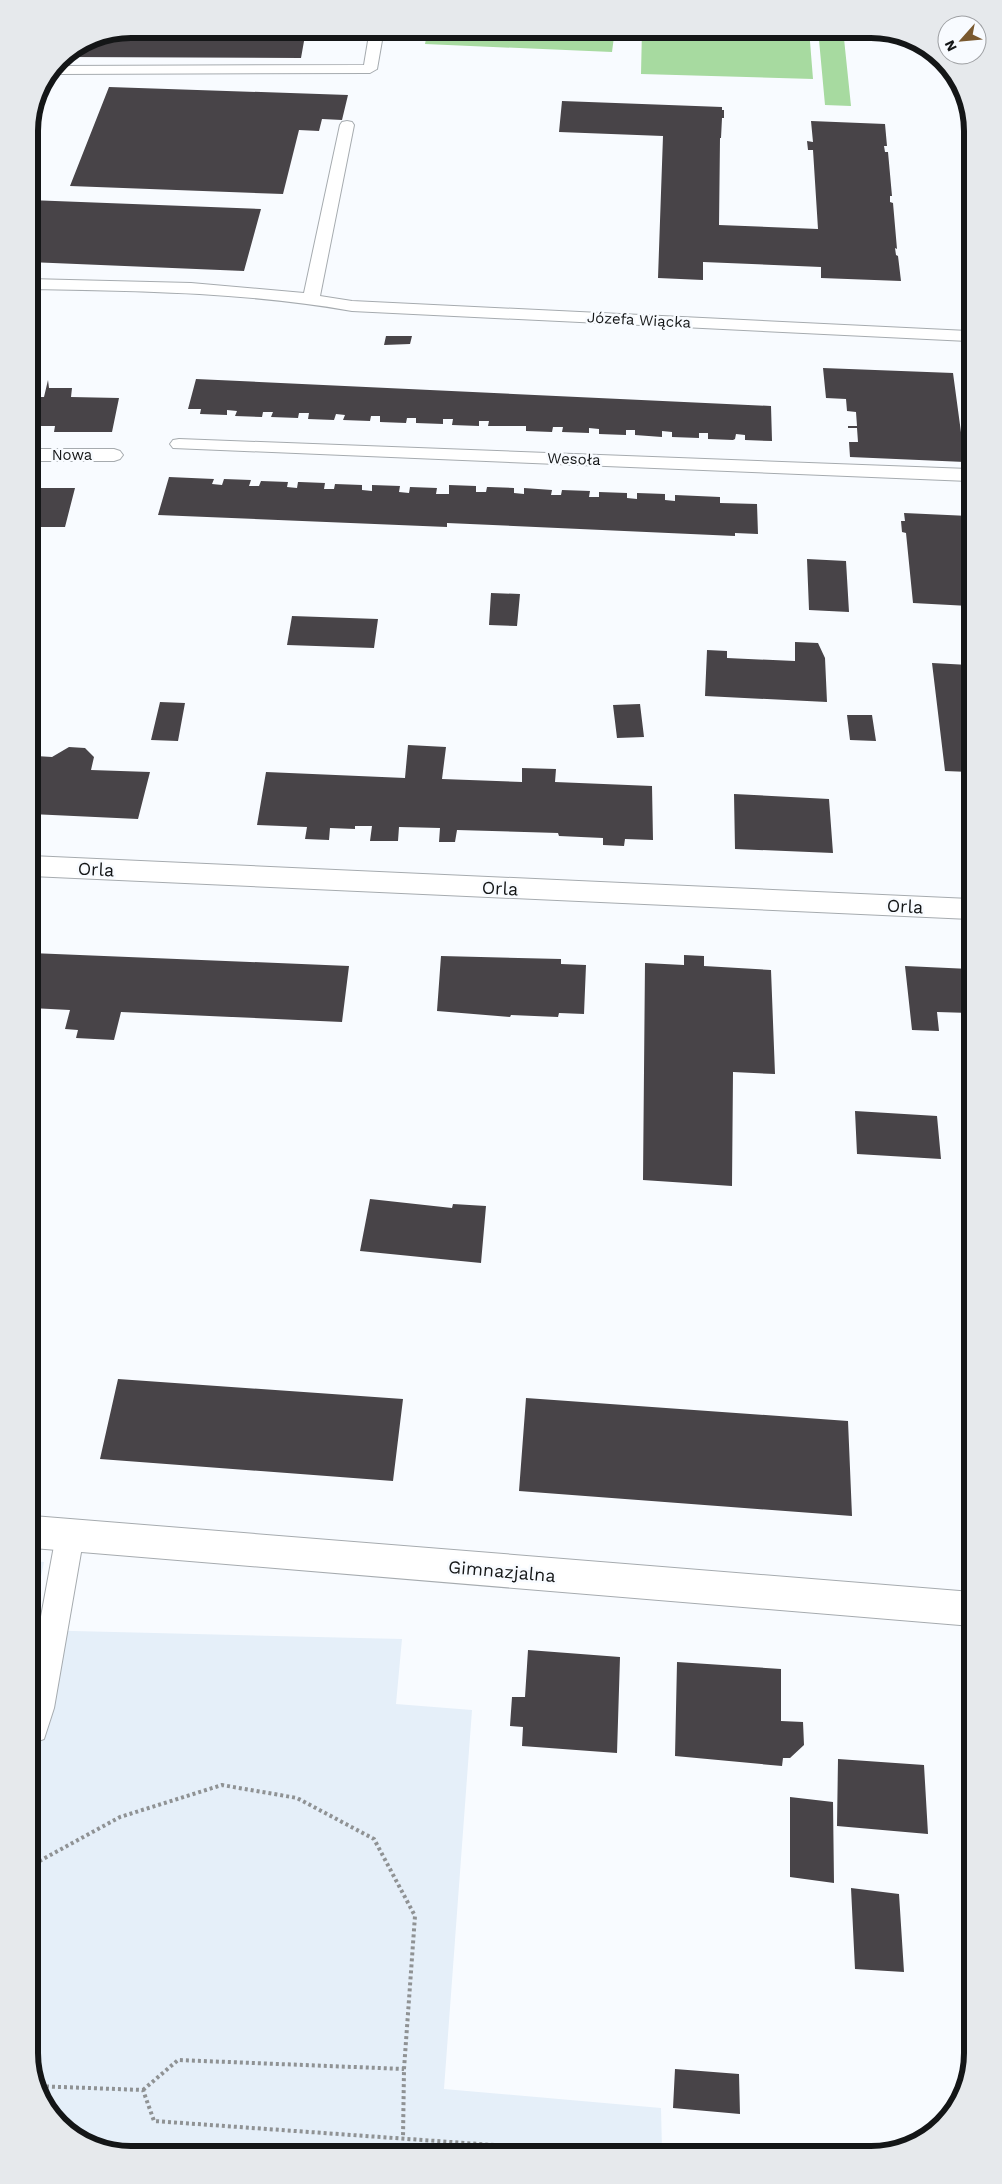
<svg xmlns="http://www.w3.org/2000/svg" width="1002" height="2184" font-family="'Work Sans',sans-serif">
<rect width="100%" height="100%" fill="#f8fbff"/>
<!-- built -->
<path fill="#e5eff9" d="M33 1561 44 1562 33 1616Z
M33 1630 402 1639 396 1704 472 1710 444 2089 661 2108 662 2151 123 2155 69 2134 34 2087Z"/>
<!-- green -->
<path fill="#a7daa0" d="M428 29H615L612 52 425 44Z
M642 29H809L813 79 641 74Z
M818 29H843L851 106 825 105Z"/>
<!-- building -->
<path fill="#484448" d="M130 29H200L306 30 301 58 69 57 71 50 92 36Z
M109 87 348 95 342 120 322 119 319 131 299 130 283 194 70 186Z
M562 101 722 107V110H724V118H722L721 138H720L719 225 818 229 813 150H808L807 141 813 142 811 121 885 124 887 146H884L885 152H888L892 196H890V202L893 203 897 249 895 248 896 255 898 256 901 281 821 278V267L703 262V280L658 278 663 136 559 132Z
M29 200 261 209 244 271 29 262Z
M386 336H412L410 344 384 345Z
M823 368 953 373 965 462 850 457 849 442H858L857 428H848V426H857L856 412 847 411 846 399 826 398Z
M196 379 771 406 772 441 745 440V435L736 434 735 439 733 440 708 439V433H699V438L672 437V432L662 431V437L635 435V430H626V435L599 434V429L589 428V433L562 432 563 427H553L552 432 526 431V426H488L489 421H479V426L452 425 453 419H443V424L416 423V418H407L406 423 380 422V416H371L370 421 343 420 345 415 336 414 334 420 308 419 309 413H299L298 418 271 417 273 412H263L262 417 235 416 237 411 227 410V415L200 414 201 409H188Z
M48 380 49 388H72L71 397 119 398 112 432H54L55 426H39L36 432H30V397H44Z
M169 477 214 479 212 484 222 485 224 479 251 480 249 486H259L261 481 288 482 287 487 297 488 298 482H300L325 483 324 489H334L335 484 362 485V490L372 491V485L400 486 399 492 409 493 410 487 437 488 436 494H449V485L476 486V492H486L487 487H489L514 488V493L524 494V488L552 490 551 495H561L562 490 590 491 589 497H599V492L627 493V498L637 499V493L665 494V500L675 501V495L720 497V503L757 504 758 534 735 533V536L447 523V527L158 515Z
M30 488H75L65 527H30Z
M904 513 969 516V606L913 603 906 533 902 532 901 521H905Z
M807 559 846 561 849 612 809 610Z
M491 593 520 594 517 626 489 625Z
M292 616 378 619 374 648 287 645Z
M795 642 818 643 825 658 827 702 705 696 707 650 727 651V658L795 661Z
M932 663 969 665 970 772 945 771Z
M160 702 185 703 178 741 151 740Z
M640 704 644 737 617 738 613 705Z
M847 715H872L876 741 850 740Z
M408 745 446 747 442 779 522 782V768L556 769 555 782 652 786 653 840 625 839 624 846 603 845V838L559 836 558 833 457 830 455 842H439L440 828 399 827 398 841H370L372 826H355V829L330 828 329 840 305 839 307 827 257 825 266 772 405 778Z
M69 747 85 748 94 757 91 770 150 772 138 819 31 814V768L36 756 52 757Z
M734 794 829 799 833 853 735 849Z
M31 953 349 966 342 1022 121 1012 114 1040 76 1038 78 1030 65 1029 70 1010 31 1008Z
M684 955 704 956V966L771 970 775 1074 733 1072 732 1186 643 1180 645 963 684 965Z
M441 956 561 959V964L586 965 584 1014 559 1013 558 1017 511 1015 510 1017 437 1011Z
M905 966 970 969V1013L937 1012 939 1031 912 1030Z
M855 1111 937 1116 941 1159 857 1154Z
M370 1199 452 1208 453 1204 486 1206 481 1263 360 1251Z
M118 1379 403 1399 393 1481 100 1459Z
M526 1398 848 1421 852 1516 519 1491Z
M528 1650 620 1657 617 1753 522 1746 523 1727 510 1726 512 1697H525Z
M677 1662 781 1669V1721L803 1722 804 1745 790 1758H783L782 1766 675 1756Z
M838 1759 924 1765 928 1834 837 1826Z
M790 1797 833 1802 834 1883 790 1877Z
M851 1888 899 1894 904 1972 855 1969Z
M675 2069 739 2074 740 2114 673 2108Z"/>
<g fill="none" stroke-linecap="round" stroke-linejoin="round">
<defs>
<path id="service" d="M370 29H384L377 69 370 73 57 74 50 70 57 66 364 65Z
M347 121 352 122 354 125 320 296 352 301 968 331V341L352 311C245 292 138 291 29 289V279L191 283 304 293 340 125 342 122Z
M179 439 969 469V481L173 448 170 444 173 440Z
M30 449H114L120 451 123 455 120 459 114 461H30Z
M70 1521 80 1525 84 1535 54 1708 44 1739 33 1743V1660L56 1535 60 1525Z"/>
<path id="minor" d="M31 856 970 899V919L31 876Z
M33 1516 972 1592V1626L33 1548Z"/>
</defs>
<!-- service casing -->
<use href="#service" stroke="#a6abaf" stroke-width="2"/>
<!-- minor casing -->
<use href="#minor" stroke="#a6abaf" stroke-width="2"/>
<!-- path -->
<path stroke="#8f9294" stroke-width="4" stroke-dasharray="3 3" stroke-linecap="butt" d="M34 1864 120 1817 222 1785 297 1798 374 1839 415 1916 404 2069 403 2138
M34 2086 143 2090 154 2121 592 2152
M143 2090 178 2060 404 2069"/>
<!-- service -->
<use href="#service" fill="#fff" fill-rule="evenodd"/>
<!-- minor -->
<use href="#minor" fill="#fff" fill-rule="evenodd"/>
</g>
<g text-anchor="middle" dominant-baseline="central" stroke-width="5" stroke-linejoin="round" paint-order="stroke">
<!-- far-street labels -->
<g font-size="15" fill="#141617" stroke="#f8fbff">
<text transform="translate(639 320) rotate(3)">Józefa Wiącka</text>
<text x="72" y="455">Nowa</text>
<text transform="translate(574 459) rotate(2)">Wesoła</text>
</g>
<!-- street labels -->
<g font-size="18" fill="#141617" stroke="#f8fbff">
<text transform="translate(96 869) rotate(3)">Orla</text>
<text transform="translate(500 888) rotate(3)">Orla</text>
<text transform="translate(905 906) rotate(3)">Orla</text>
<text transform="translate(502 1571) rotate(5)">Gimnazjalna</text>
</g>
</g>
<!-- crop -->
<path d="M0 0H1002V2184H0ZM131 38H871A93 93 0 0 1 964 131V2053A93 93 0 0 1 871 2146H131A93 93 0 0 1 38 2053V131A93 93 0 0 1 131 38Z" fill="#e6e9ec" fill-rule="evenodd"/>
<path fill="none" stroke="#141617" stroke-width="6" d="M131 38H871A93 93 0 0 1 964 131V2053A93 93 0 0 1 871 2146H131A93 93 0 0 1 38 2053V131A93 93 0 0 1 131 38Z"/>
<!-- north arrow -->
<g transform="translate(962 40) rotate(243)"><circle r="24" fill="#f8fbff" stroke="#9d9fa2"/>
<path d="M0-4L9 19L0 12L-9 19Z" fill="#7a592f"/>
<text y="-8" font-size="14" font-weight="bold" text-anchor="middle" fill="#141617">N</text>
</g>
</svg>
